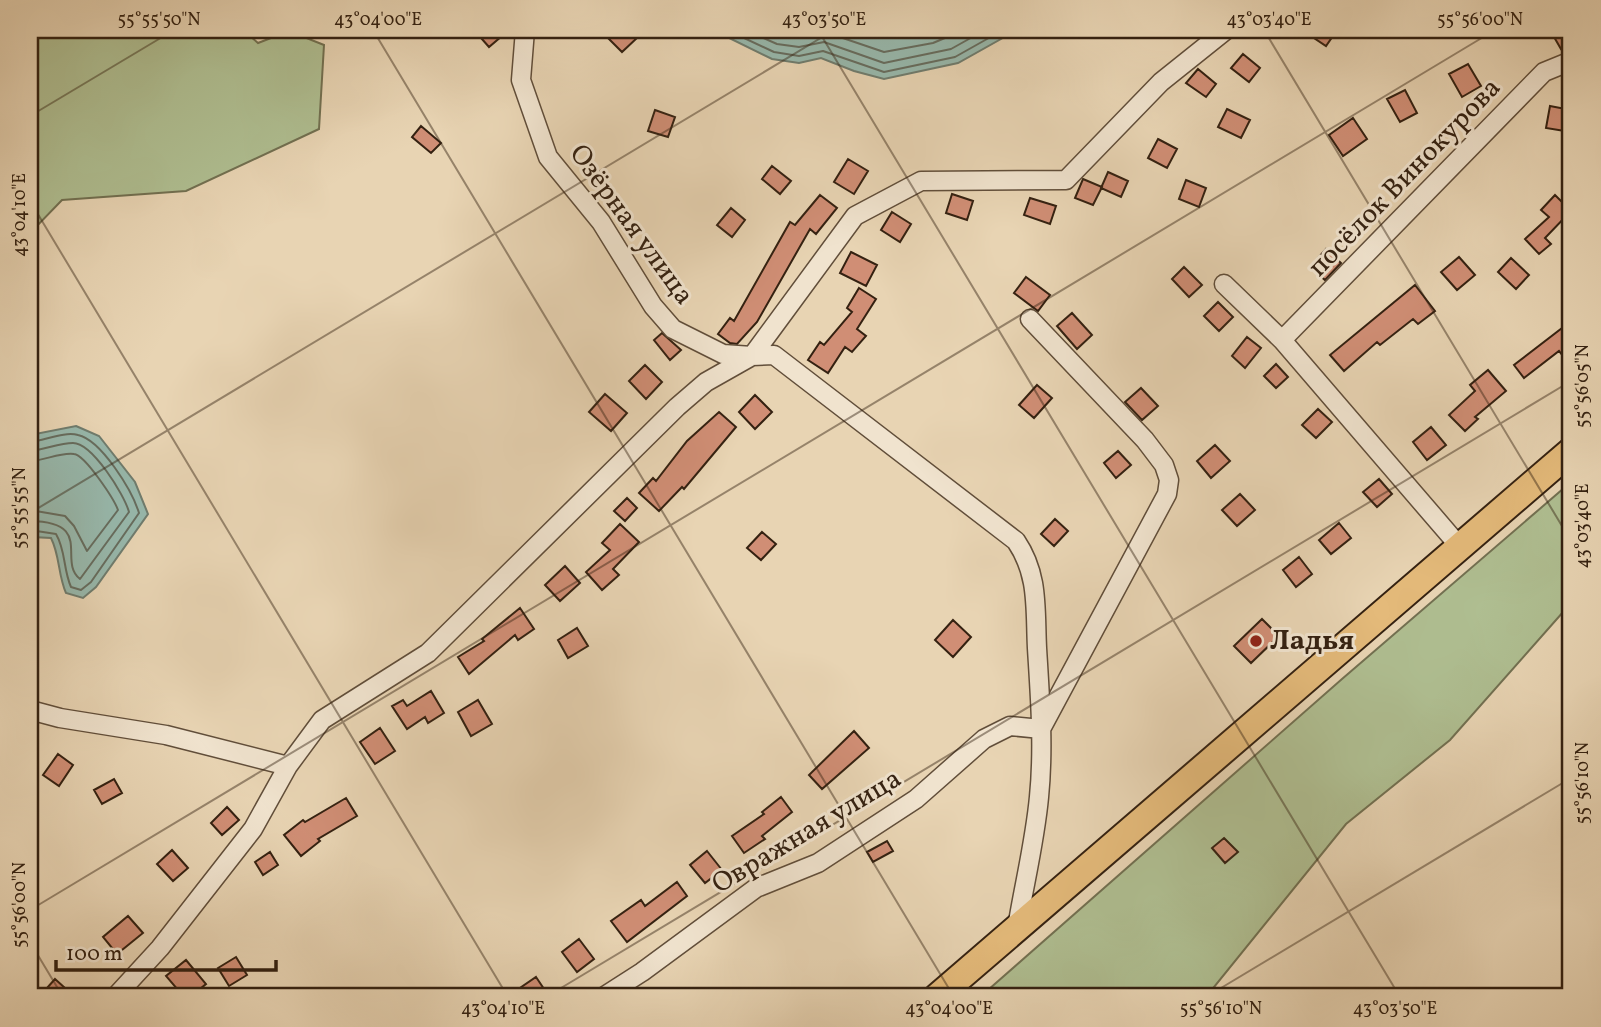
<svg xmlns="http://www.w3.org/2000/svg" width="1601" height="1027" font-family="Vollkorn,serif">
<rect width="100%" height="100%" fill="#e8d4b3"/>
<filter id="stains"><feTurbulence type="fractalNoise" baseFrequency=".00286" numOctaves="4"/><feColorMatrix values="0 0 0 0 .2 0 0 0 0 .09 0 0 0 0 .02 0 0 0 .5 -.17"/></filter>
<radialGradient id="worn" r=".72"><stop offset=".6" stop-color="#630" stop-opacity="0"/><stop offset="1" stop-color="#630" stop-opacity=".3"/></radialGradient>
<!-- green -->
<path fill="#afbe91" stroke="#727051" stroke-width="2" d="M30 30H243L258 43 289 31 324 45 319 129 186 191 62 200 35 228 30 227Z
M1571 482V603L1450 740 1346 824 1206 997H980L1342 679Z"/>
<!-- water -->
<path fill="#97b8ac" stroke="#6f7c6e" stroke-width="2" d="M713 30H1017L958 63 884 79 854 71 821 58 799 63 772 59Z
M76 426 99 436 135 482 148 514 96 587 83 598 66 593C58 575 60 556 51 538L32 537 30 531V435Z"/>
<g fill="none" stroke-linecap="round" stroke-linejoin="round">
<!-- shore -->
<path stroke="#666c5e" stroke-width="2" d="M727 30 774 52 799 56 823 51 884 72 955 57 1003 30
M745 30 777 44 799 47 824 42 884 63 951 49 985 30
M771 30 798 36 828 33 884 52 933 43 964 30
M30 442C44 441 64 431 78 435 101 440 132 490 139 513L91 582 81 590 71 587C63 569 66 551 56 534L30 530
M30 451C44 450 59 443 73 443 92 443 124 494 129 512L80 579C57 561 95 522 30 521
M30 461C44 461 60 452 74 454 85 455 114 499 118 510L87 551 74 526 65 516 30 510"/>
</g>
<!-- building -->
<path fill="#d08e75" stroke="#342111" stroke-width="2" d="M474 30H509L489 47Z
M600 30H631L638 37 622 52Z
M1302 30H1337L1326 46Z
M1550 30H1571V43L1561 49Z
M1243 54 1260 68 1249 82 1231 68Z
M1468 64 1481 86 1462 97 1449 74Z
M1198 69 1216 84 1206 97 1186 83Z
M1405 90 1417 113 1400 122 1387 99Z
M1550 106 1571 110V132L1546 128Z
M1227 109 1250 120 1241 138 1218 127Z
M655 110 675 117 668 137 648 131Z
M1353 118 1367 139 1343 156 1329 135Z
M421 126 441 143 431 153 412 137Z
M1158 139 1177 149 1167 168 1148 158Z
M848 159 868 171 854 194 834 182Z
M772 166 791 181 780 194 762 179Z
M1108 172 1128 181 1121 197 1101 188Z
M1083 179 1102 187 1093 205 1075 198Z
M1186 180 1206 188 1199 207 1179 199Z
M952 194 973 201 967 220 946 213Z
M820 195 837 208 816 234 810 229 757 322 737 344 730 343 718 334 730 318 734 321 790 222 795 225Z
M1555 195 1571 211 1545 238 1551 244 1539 254 1525 239 1549 217 1541 210Z
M1030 198 1056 206 1050 224 1024 215Z
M731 208 745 220 732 237 717 225Z
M892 212 911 224 900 242 881 230Z
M1326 249 1341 263 1325 280 1310 267Z
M851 252 877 265 866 286 840 273Z
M1459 257 1475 275 1457 290 1441 272Z
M1511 258 1529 275 1516 289 1498 272Z
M1184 267 1202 285 1189 297 1172 279Z
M1026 277 1050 295 1038 311 1014 293Z
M1415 285 1435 311 1418 324 1413 319 1380 345 1377 342 1344 371 1330 355Z
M859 288 876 299 857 329 866 336 852 352 845 347 828 373 808 360 820 342 824 345 852 312 847 308Z
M1218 302 1233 317 1219 331 1204 316Z
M1072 313 1092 335 1077 349 1057 326Z
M1566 325 1571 333V350L1563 356 1559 351 1524 378 1514 365Z
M662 333 681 350 670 360 654 340Z
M1247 337 1261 348 1245 368 1232 356Z
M1276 364 1288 377 1276 388 1264 376Z
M645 365 662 382 646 399 629 381Z
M1488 370 1506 391 1475 417 1478 419 1465 431 1449 415 1475 391 1470 385Z
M1037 385 1052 398 1034 418 1019 405Z
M1141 388 1158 406 1142 420 1125 402Z
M605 394 627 413 611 431 589 412Z
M755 395 772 412 755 429 739 412Z
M1318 409 1332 422 1316 438 1302 425Z
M719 412 736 427 684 489 682 487 659 511 639 493 653 478 656 481 687 441Z
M1431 427 1446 445 1427 460 1413 442Z
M1215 445 1230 461 1211 478 1197 461Z
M1118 451 1131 465 1116 478 1104 463Z
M1379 479 1392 494 1377 507 1363 492Z
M1240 494 1255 510 1237 526 1222 510Z
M627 498 637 508 625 521 614 511Z
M1055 519 1068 531 1054 546 1041 534Z
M1339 523 1351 538 1331 554 1319 540Z
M620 524 639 542 613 569 619 575 602 590 586 572 610 550 602 543Z
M762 532 776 544 761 560 747 548Z
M1299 557 1312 574 1296 587 1283 570Z
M565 566 580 583 560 601 545 585Z
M520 608 534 629 518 640 515 635 469 674 458 657 484 641 482 639Z
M1262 619 1279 636 1251 663 1234 646Z
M953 620 971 637 953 657 935 640Z
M577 628 588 646 568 658 558 640Z
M431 691 444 713 428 723 425 717 407 729 392 706 403 700 407 706Z
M478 700 492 724 471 736 458 712Z
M380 728 395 751 375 764 360 742Z
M854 731 869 748 822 789 809 775Z
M58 754 73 765 59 786 43 775Z
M114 779 122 793 102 804 94 790Z
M781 797 792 812 762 836 765 839 744 853 732 836 764 814 762 812Z
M346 798 357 816 318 839 320 841 301 856 284 835 303 820 305 822Z
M227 807 239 820 222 835 211 823Z
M1224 838 1238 852 1225 863 1212 848Z
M887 841 893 851 873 862 867 852Z
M172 850 188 868 173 881 157 864Z
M707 851 722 870 705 883 690 865Z
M270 852 278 865 263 875 255 862Z
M677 882 687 896 627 942 611 921 641 900 645 906Z
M128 916 143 933 117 954 103 937Z
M579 939 594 959 577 972 562 952Z
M236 957 247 975 229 986 218 968Z
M186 960 206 984 190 997H184L166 976Z
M536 977 546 992 537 997H522L517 990Z
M55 979 75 997H39Z"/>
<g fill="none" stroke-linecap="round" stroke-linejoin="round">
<defs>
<path id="minor" d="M525 30 521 80 548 157 601 222 653 306 673 329 723 354 752 356 855 216 921 181 1066 180 1161 82 1226 30
M1224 284 1282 340 1460 547
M1030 319 1145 440 1164 465 1169 480 1167 494 1041 729
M1282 340 1544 72 1571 61
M30 710 60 718 166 735 288 766
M115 997 160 948 253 829 288 766 322 720 428 653 677 407 706 382 752 356 774 355 1016 541C1039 575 1035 608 1037 648 1040 697 1044 747 1039 797 1035 841 1024 885 1017 928
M603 997 642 972 756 888 818 863 916 799 984 739 1010 726 1041 729"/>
<path id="primary" d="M937 997 1571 451"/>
</defs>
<!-- minor casing -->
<use href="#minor" stroke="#614e3a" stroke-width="21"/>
<!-- primary casing -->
<use href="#primary" stroke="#342111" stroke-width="30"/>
<!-- minor -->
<use href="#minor" stroke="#f0e3ce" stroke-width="18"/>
<!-- primary -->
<use href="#primary" stroke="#e4ba7a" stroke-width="26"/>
</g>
<!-- ticks -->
<path fill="none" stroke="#342111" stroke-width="2" stroke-opacity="0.45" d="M373 30 954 997M818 30 1400 997M1264 30 1571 541M30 116 174 30M30 201 508 997M30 513 834 30M30 910 1495 30M30 942 63 997M546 997 1571 381M1206 997 1571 778"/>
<!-- markers -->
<circle fill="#8f2418" stroke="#f0e3ce" stroke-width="2.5" cx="1256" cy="641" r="7"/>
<g text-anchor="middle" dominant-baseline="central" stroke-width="6" stroke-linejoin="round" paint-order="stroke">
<!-- street labels -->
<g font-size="28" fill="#342111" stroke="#f0e3ce">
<text transform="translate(1405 178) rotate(-46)">посёлок Винокурова</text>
<text transform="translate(631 225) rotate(54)">Озёрная улица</text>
<text transform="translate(807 832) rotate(-31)">Овражная улица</text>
</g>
<!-- poi labels -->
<g font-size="28" font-weight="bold" fill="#342111" stroke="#f0e3ce" text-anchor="start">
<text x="1270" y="641">Ладья</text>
</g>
</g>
<!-- margin -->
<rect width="1601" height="1027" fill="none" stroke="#e8d4b3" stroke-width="77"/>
<!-- scale -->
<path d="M56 960v10h220v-10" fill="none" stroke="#342111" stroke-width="3.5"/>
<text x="66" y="960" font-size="21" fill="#342111" stroke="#f0e3ce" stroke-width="5" paint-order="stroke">100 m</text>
<rect x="38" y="38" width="1524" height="950" fill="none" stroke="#342111" stroke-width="2.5"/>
<g font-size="18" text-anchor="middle" fill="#342111">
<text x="159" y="25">55°55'50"N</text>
<text x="378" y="25">43°04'00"E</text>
<text x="824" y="25">43°03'50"E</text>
<text x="1269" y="25">43°03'40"E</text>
<text x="1480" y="25">55°56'00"N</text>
<text transform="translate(19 215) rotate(-90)" y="6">43°04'10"E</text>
<text transform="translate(1582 386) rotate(-90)" y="6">55°56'05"N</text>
<text transform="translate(19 508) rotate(-90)" y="6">55°55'55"N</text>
<text transform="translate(1582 526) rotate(-90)" y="6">43°03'40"E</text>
<text transform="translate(1582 783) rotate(-90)" y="6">55°56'10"N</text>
<text transform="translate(19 905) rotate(-90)" y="6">55°56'00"N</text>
<text x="503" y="1014">43°04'10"E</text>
<text x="949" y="1014">43°04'00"E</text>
<text x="1221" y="1014">55°56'10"N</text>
<text x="1395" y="1014">43°03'50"E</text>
</g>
<rect width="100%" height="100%" filter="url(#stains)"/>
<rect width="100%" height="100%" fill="url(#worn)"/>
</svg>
